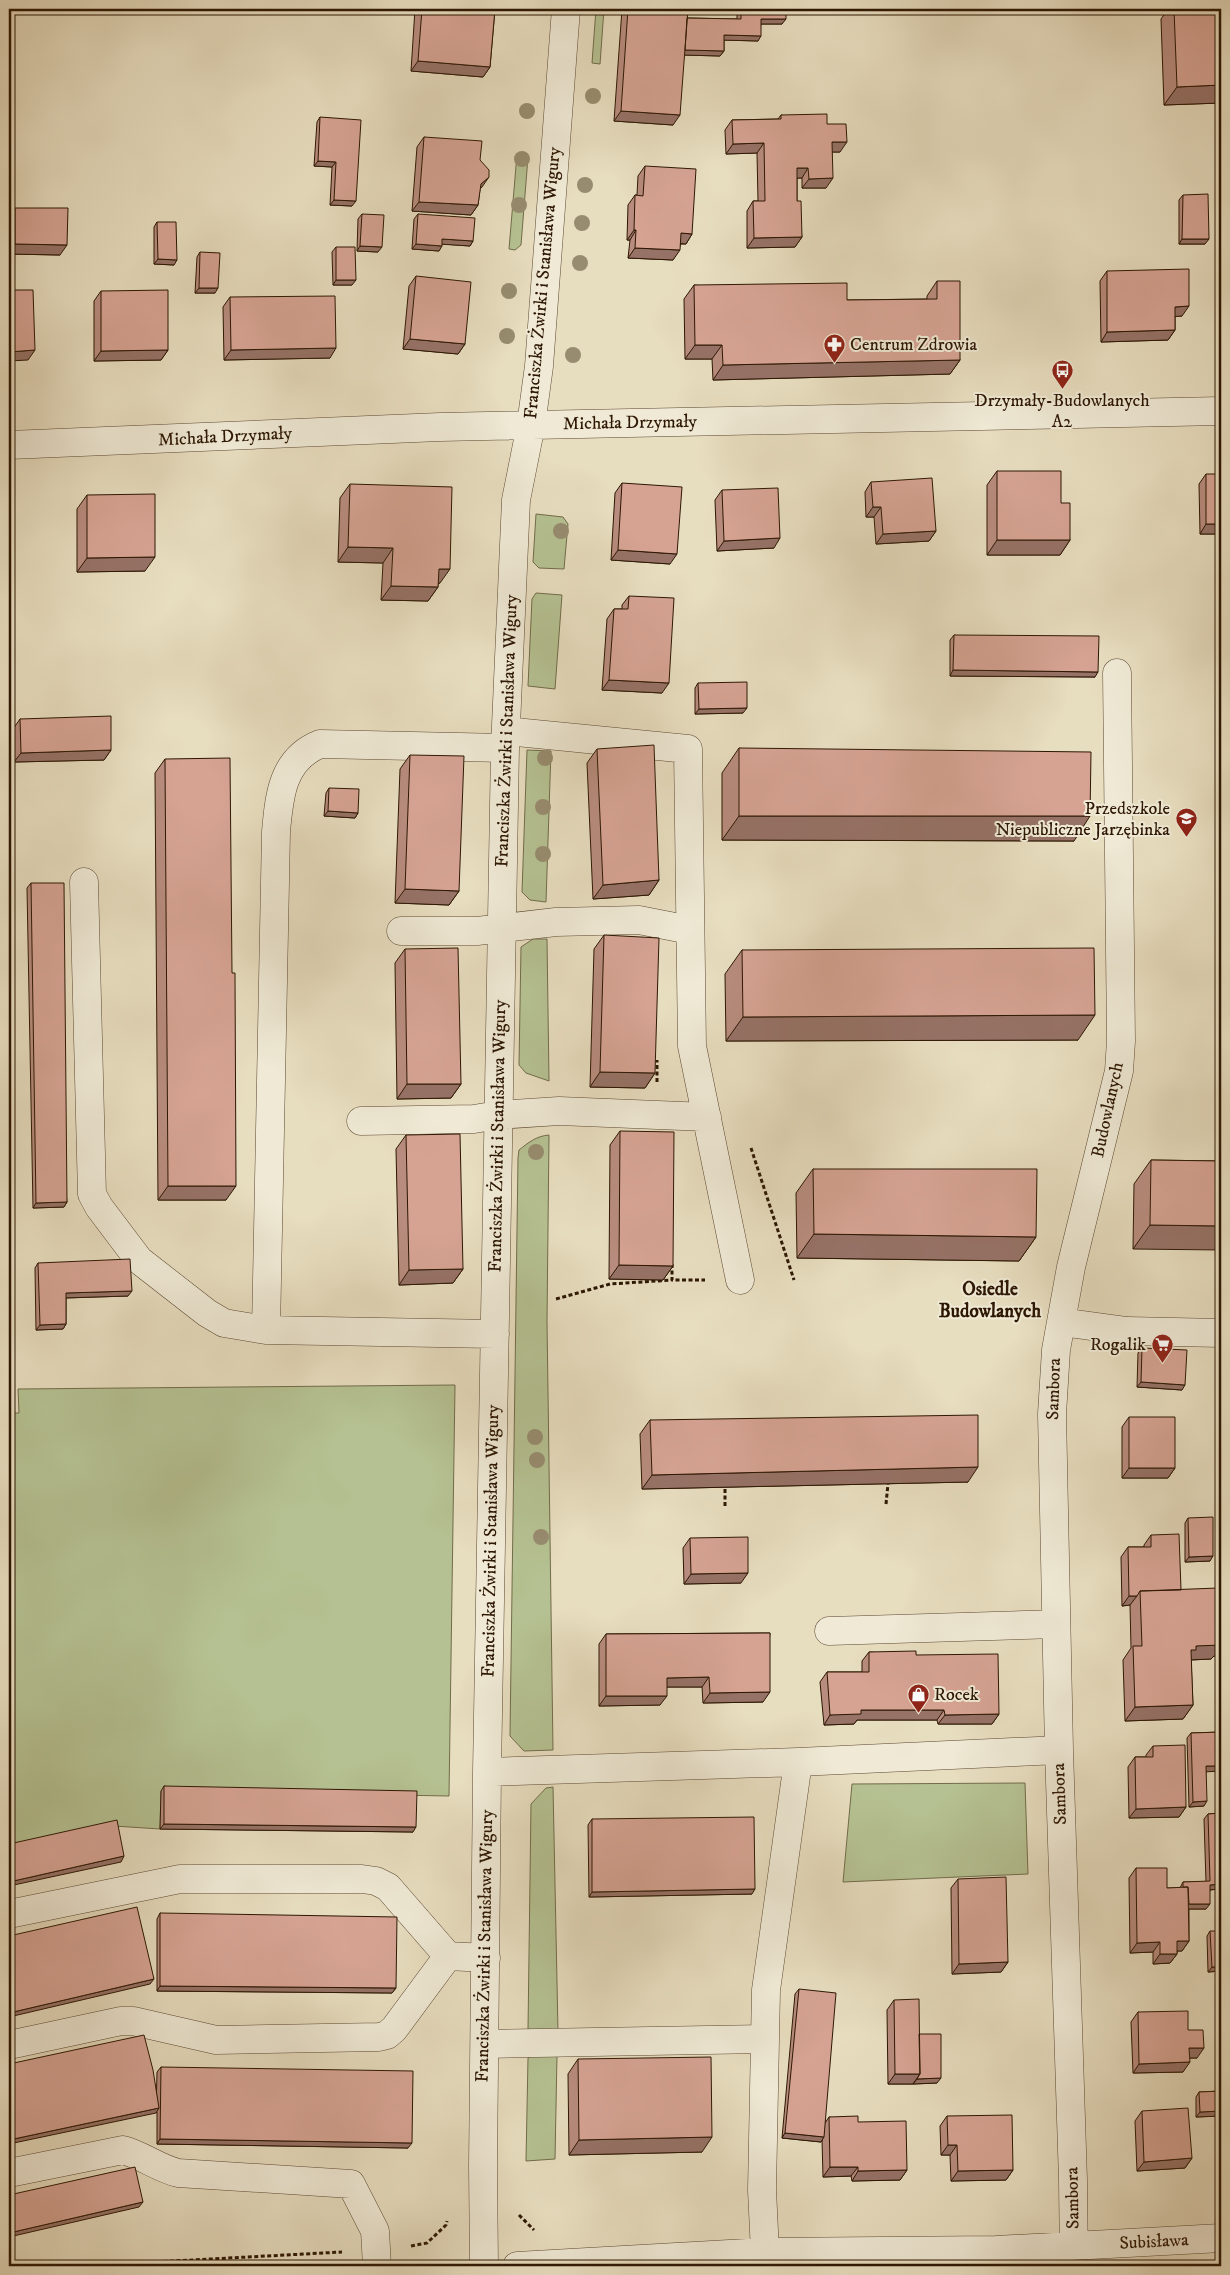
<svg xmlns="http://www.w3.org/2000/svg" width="1230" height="2275" font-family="'IM FELL DW Pica',serif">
<rect width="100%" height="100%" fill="#e7ddbf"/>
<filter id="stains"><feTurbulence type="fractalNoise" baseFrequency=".004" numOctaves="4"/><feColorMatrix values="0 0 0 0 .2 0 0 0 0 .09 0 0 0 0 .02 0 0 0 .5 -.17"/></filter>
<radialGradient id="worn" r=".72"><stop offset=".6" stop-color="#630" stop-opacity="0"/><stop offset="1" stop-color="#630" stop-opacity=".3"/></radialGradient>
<!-- green -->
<path fill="#b5c192" stroke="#716c4a" d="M596 9H604L600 64 592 63Z
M522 153 528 157 521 245 515 250 509 249 517 154Z
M536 514 563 517 568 524 564 569 539 568 533 562Z
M536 593 562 595 555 689 528 686 532 599Z
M527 750 551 751 546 902 530 900 522 892Z
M533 939H547L549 1081 526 1073 519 1065 521 947Z
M549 1135 547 1321 553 1750 524 1751 510 1736 518 1158 519 1150C528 1143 536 1136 549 1135Z
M455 1385 449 1796 161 1791 160 1829 114 1826 9 1848V1413H19L18 1389Z
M1025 1783 1028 1874 843 1882 852 1784Z
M553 1787 558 2031 532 2032 528 2029 531 1804 546 1788Z
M533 2055H557L555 2159 526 2161 528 2058Z"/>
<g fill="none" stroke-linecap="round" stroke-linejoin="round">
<defs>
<path id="minor" d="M9 445 440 427 1221 411
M1117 673 1121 1041 1119 1071 1071 1267 1061 1322 1127 1331 1221 1333
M506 731 688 749 692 1046 740 1280
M84 882 92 1194 99 1207 139 1260 207 1313 224 1323 266 1330
M401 931H477L556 922 639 920 690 930
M361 1121 474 1119 498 1115 559 1111 707 1117
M1061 1322 1056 1350 1052 1414 1059 1750 1073 2180 1074 2266
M495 1334 266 1330 276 832C279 797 282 759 320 744L505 748
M829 1631 1056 1624
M487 1772 798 1762 1059 1750
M9 1914 180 1879H362L376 1881 388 1887 448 1956
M485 2044 765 2039
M9 2045 121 2021H133L216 2040 379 2037 387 2035 394 2029 448 1956 486 1958
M9 2173 123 2150C142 2155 158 2168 178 2173L351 2184 375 2231 377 2266
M765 2252 762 2190 766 1990 798 1762
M484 2266 483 2167 487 1772 505 748 516 500 531 425 539 366 566 9
M517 2266 765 2252 996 2250 1221 2238"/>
</defs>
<!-- minor casing -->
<use href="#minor" stroke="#5c4832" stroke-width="29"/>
<!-- path -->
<path stroke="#2d1703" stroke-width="3" stroke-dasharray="4 2.5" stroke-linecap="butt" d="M657 1082V1060
M751 1148 794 1280
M672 1264V1280H705
M556 1299 610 1284 672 1280
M886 1504 888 1484
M725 1506V1487
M519 2215 534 2230
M411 2246 427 2243 446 2225 447 2221
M79 2266 342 2252"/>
<!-- minor -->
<use href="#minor" stroke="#efe9d5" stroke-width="28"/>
</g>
<!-- trees -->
<g fill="#978c6f">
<circle cx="593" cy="96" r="8"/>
<circle cx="527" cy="111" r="8"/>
<circle cx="522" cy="159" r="8"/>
<circle cx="585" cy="185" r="8"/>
<circle cx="519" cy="205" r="8"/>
<circle cx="582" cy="223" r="8"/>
<circle cx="580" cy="263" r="8"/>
<circle cx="509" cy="291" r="8"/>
<circle cx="507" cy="336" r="8"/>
<circle cx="573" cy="355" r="8"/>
<circle cx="561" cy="531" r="8"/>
<circle cx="545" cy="758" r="8"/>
<circle cx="543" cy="807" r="8"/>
<circle cx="543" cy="854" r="8"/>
<circle cx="536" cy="1152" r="8"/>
<circle cx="535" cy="1437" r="8"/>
<circle cx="537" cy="1460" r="8"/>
<circle cx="541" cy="1537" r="8"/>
</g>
<!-- wall -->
<path fill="#b88c7e" stroke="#2d1703" d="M415 9H495L490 67 483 77 411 71Z
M622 9H688L687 18 737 19V9H786L782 24H761L758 41 724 40V51L720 56 684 55 673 125 614 121Z
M1168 9H1221V103L1164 105 1161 19Z
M781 115 827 124 840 152H832L826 188H802V178H797V201L802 237 795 247 747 248V211L753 201H758L757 153 726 154 725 130 732 120 778 119Z
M320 117 352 206 330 205 332 167 314 166 317 122Z
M424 137 480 160 482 187 480 189 478 205 471 215 412 211 417 147Z
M645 166 692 234 686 244H681L673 260 628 258 630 240H627L628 205 635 195H637L638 176Z
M1183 195 1205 244H1179V200Z
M15 208 60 255 9 254V216Z
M362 214 378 252 357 251 358 219Z
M418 214 473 241 470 246 442 244 439 251 412 249 414 219Z
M157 222 174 265 154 264V227Z
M336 247 352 285H333L332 252Z
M200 252 215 293H195L197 257Z
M1107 271 1182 316H1175V330L1168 340 1101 342 1100 281Z
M416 276 465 344 458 354 403 349 409 286Z
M937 281 960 360 950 374 713 380 712 359H685L684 299 694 285 847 300 927 299V296Z
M101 291 168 350 161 360 94 361V301Z
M230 297 330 358 224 360 223 307Z
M997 471 1061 503 1070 540 1060 555H987V485Z
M1206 474 1221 534H1200L1199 484Z
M871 482 936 531 929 541 876 544 874 517H866L865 492Z
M622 483 670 564 611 560 615 493Z
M350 484 440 583 438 584V587L428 601 381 600 383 563 338 562 340 498Z
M722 490 774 548 717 551 715 500Z
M87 495 145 571 77 572V509Z
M629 596 662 693 602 690 607 619 614 609H622V605Z
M954 635 1095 677 950 676V640Z
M698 683 743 713 695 714V688Z
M20 719 111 750 104 760 14 762 13 729Z
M739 748 1074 841 722 840V773Z
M597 749 659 880 649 895 593 899 587 763Z
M410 755 459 891 449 905 395 903 400 769Z
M165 759 226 1200H158L155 773Z
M329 788 358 813 355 818 324 816 326 793Z
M31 883 67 1202 64 1207 33 1208 27 888Z
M604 935 655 1073 645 1088 590 1087 594 949Z
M405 949 461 1084 451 1098 397 1099 395 963Z
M742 950 1078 1040 726 1041 725 974Z
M620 1131 673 1266 663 1280 609 1279 610 1145Z
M406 1135 463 1269 453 1283 399 1285 396 1149Z
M1151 1160 1221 1161 1133 1249 1134 1184Z
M813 1169 1036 1237 1019 1261 797 1258 796 1193Z
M38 1263 128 1296 66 1298V1324L63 1329 36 1330 35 1268Z
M1142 1348 1182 1390 1137 1387 1138 1353Z
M1129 1417 1175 1468 1168 1478H1122V1427Z
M650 1420 968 1482 642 1489 640 1434Z
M1188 1518 1210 1561 1185 1562V1523Z
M1151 1535 1181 1590 1221 1594V1655L1214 1656 1211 1659 1191 1660 1193 1705 1183 1719 1125 1721 1123 1660 1131 1648 1130 1605 1122 1606 1121 1557 1128 1547H1144V1545Z
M690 1538 741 1583 684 1584 683 1548Z
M770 1633 763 1702 703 1703 702 1687H667L660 1705 599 1706V1644L606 1634Z
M869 1652 916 1655 999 1714 992 1724H938L937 1720H857L854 1724 824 1725 820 1682 827 1672H862V1661Z
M1221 1679V1726V1700H1216V1687Z
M1221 1732V1771H1206L1204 1806 1189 1807 1187 1738 1191 1733Z
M1153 1746 1186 1807 1179 1817 1129 1818 1128 1767 1135 1757H1146V1755Z
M164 1786 413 1832 160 1829 161 1791Z
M1221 1813V1889L1210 1890 1206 1909H1189V1941L1182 1951H1177V1954L1170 1963 1153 1964V1952L1130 1953 1129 1878 1136 1868 1167 1888H1180L1183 1882H1206L1204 1819 1208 1814Z
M592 1819 752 1894 589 1897 588 1825Z
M958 1879 1008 1962 1001 1972 952 1974 951 1888Z
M160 1913 396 1988 392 1993 157 1991V1919Z
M1210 1931 1221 1971 1208 1972 1207 1936Z
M799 1989 825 2123 829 2117 858 2122 907 2170 900 2180 852 2181 851 2176 823 2177 822 2140 821 2142 782 2138 795 1994Z
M894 2000 919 2034 937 2083 913 2084V2083V2084H888L887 2010Z
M1138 2012 1188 2030 1197 2058H1190L1183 2072 1133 2073 1131 2022Z
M578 2059 702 2152 569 2155 568 2074Z
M161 2067 408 2148 157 2144V2112L156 2113 157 2072Z
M1221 2091V2116L1196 2117V2097L1199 2092Z
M1142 2111 1192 2158 1185 2168 1137 2171 1135 2121Z
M947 2116 1013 2170 1006 2180 951 2181 950 2155H941L940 2126Z"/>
<!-- shaded-wall -->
<path fill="#967267" stroke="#2d1703" d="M761 19H786L782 24H758Z
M724 35 761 36 758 41 720 40Z
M685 50 724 51 720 56 682 55Z
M418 61 490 67 483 77 411 71Z
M1221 85V103L1164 105 1177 87Z
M621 111 680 115 673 125 614 121Z
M832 142H847L840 152H825Z
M764 143 757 153 726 154 733 144Z
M318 161 336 162 332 167 314 166Z
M797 168H808L802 178H790Z
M489 177 482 187 474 194 481 184Z
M833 178 826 188H802L809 179Z
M334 200 356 201 352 206 330 205Z
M419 202 478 205 471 215 412 211Z
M634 230H636L630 240H627Z
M681 233 692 234 686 244 674 243Z
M802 237 795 247 747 248 754 238Z
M442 239 473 241 470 246 439 244Z
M1182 239H1209L1205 244H1179Z
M15 244 67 245 60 255 9 254V253Z
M416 244 442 246 439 251 412 249Z
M360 246 382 247 378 252 357 251Z
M635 248 680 250 673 260 628 258Z
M158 259 177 260 174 265 154 264Z
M336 280H356L352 285H333Z
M199 288H218L215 293H195Z
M1189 306 1182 316 1168 317 1175 307Z
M1175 330 1168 340 1101 342 1107 332Z
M410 339 465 344 458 354 403 349Z
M695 345H722L712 359H685Z
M336 348 330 358 224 360 231 350Z
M35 350 28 360 9 361V352Z
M168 350 161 360 94 361 101 351Z
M960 360 950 374 713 380 723 365Z
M873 507H881L874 517H866Z
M1206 524H1221V534H1200Z
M936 531 929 541 876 544 883 534Z
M780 538 774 548 717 551 724 541Z
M997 540H1070L1060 555H987Z
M348 547 393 548 383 563 338 562Z
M618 550 677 554 670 564 611 560Z
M155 557 145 571 77 572 87 558Z
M439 569H450L440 583 429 584Z
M391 586 438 587 428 601 381 600Z
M953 670 1098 672 1095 677 950 676Z
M609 680 669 683 662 693 602 690Z
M747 708 743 713 695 714 699 709Z
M111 750 104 760 14 762 21 753Z
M328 811 358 813 355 818 324 816Z
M739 816H1090L1074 841 722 840Z
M659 880 649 895 593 899 603 885Z
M405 889 459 891 449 905 395 903Z
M1095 1015 1078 1040 726 1041 743 1017Z
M600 1072 655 1073 645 1088 590 1087Z
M407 1084H461L451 1098 397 1099Z
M168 1186H236L226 1200H158Z
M67 1202 64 1207 33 1208 36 1203Z
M1150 1225 1221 1226V1250L1133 1249Z
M814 1234 1036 1237 1019 1261 797 1258Z
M619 1265 673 1266 663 1280 609 1279Z
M463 1269 453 1283 399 1285 409 1270Z
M132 1291 128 1296 62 1298 66 1293Z
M66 1324 63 1329 36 1330 40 1325Z
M1141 1382 1185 1385 1182 1390 1137 1387Z
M978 1467 968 1482 642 1489 652 1475Z
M1129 1468H1175L1168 1478H1122Z
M1213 1556 1210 1561 1185 1562 1189 1557Z
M748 1573 741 1583 684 1584 691 1574Z
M1129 1596H1137L1130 1605 1122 1606Z
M1221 1642V1655L1214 1656 1211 1659 1188 1660 1191 1650 1196 1646Z
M709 1677 702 1687H660L667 1678Z
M770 1692 763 1702 703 1703 710 1693Z
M1221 1692V1700H1216Z
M606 1696H667L660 1705 599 1706Z
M1193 1705 1183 1719 1125 1721 1135 1707Z
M861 1710H944L937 1720H857L854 1724 824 1725 830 1715Z
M999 1714 992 1724H938L945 1715Z
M1206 1766H1221V1771L1203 1772Z
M1207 1801 1204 1806 1189 1807 1193 1802Z
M1186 1807 1179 1817 1129 1818 1136 1809Z
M164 1824 416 1827 413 1832 160 1829Z
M124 1856 121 1862 9 1886V1882Z
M1221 1884V1889L1206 1890 1210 1885Z
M755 1889 752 1894 589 1897 592 1892Z
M1185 1904H1210L1206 1909H1182Z
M1177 1941H1189L1182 1951H1170Z
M1160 1942 1153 1952 1130 1953 1137 1943Z
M1160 1954H1177L1170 1963 1153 1964Z
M1008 1962 1001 1972 952 1974 959 1964Z
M1212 1967H1221V1971L1208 1972Z
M154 1979 150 1984 9 2017V2013Z
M160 1986 396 1988 392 1993 157 1991Z
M1189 2048H1204L1197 2058H1182Z
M1190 2062 1183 2072 1133 2073 1139 2064Z
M895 2074H920L913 2084H888Z
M941 2078 937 2083 913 2084 917 2079Z
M159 2108 156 2113 9 2144V2140Z
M1221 2111V2116L1196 2117 1200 2112Z
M785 2133 824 2137 821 2142 782 2138Z
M712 2137 702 2152 569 2155 579 2140Z
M160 2139 412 2143 408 2148 157 2144Z
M948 2145H957L950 2155H941Z
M1192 2158 1185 2168 1137 2171 1144 2162Z
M830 2167H858L851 2176 823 2177Z
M907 2170 900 2180 852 2181 858 2171Z
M1013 2170 1006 2180 951 2181 958 2171Z
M143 2202 139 2207 9 2237V2233Z"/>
<!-- building -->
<path fill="#d6a393" stroke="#2d1703" d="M422 9H495L490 67 418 61Z
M628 9H688L680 115 621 111Z
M741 9H786V19H761V36L724 35V51L685 50 687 18 741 19Z
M1174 9H1221V85L1177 87Z
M827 114V124H846L847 142H832L833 178 809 179 808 168H797V201H801L802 237 754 238 753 201H765L764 143 733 144 732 120 781 119V115Z
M320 117 361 120 356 201 334 200 336 162 318 161Z
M424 137 482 141 480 160 489 170V177L481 184 478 205 419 202Z
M645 166 696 169 692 234 681 233 680 250 635 248 636 230H634L635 195 643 196Z
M1208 194 1209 239H1182L1183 195Z
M15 208H68L67 245 15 244Z
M362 214 384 215 382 247 360 246Z
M418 214 475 218 473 241 442 239V246L416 244Z
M157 222H176L177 260 158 259Z
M336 247H355L356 280H336Z
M200 252 220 253 218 288H199Z
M1189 269V306L1175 307V330L1107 332V271Z
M416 276 471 282 465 344 410 339Z
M937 281H960V360L723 365 722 345H695L694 285 847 283V300L937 299Z
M9 290H33L35 350 9 352Z
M168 290V350L101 351V291Z
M335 296 336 348 231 350 230 297Z
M997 471H1061V503H1070V540H997Z
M1206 474H1221V524H1206Z
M932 478 936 531 883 534 881 507H873L871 482Z
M622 483 682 487 677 554 618 550Z
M350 484 452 487 450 569H439L438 587 391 586 393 548 348 547Z
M778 488 780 538 724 541 722 490Z
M155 494V557L87 558V495Z
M629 596 674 598 669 683 609 680 614 609H628Z
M954 635 1099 636 1098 672 953 670Z
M747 682V708L699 709 698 683Z
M111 716V750L21 753 20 719Z
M654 745 659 880 603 885 597 749Z
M739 748 1091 752 1090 816H739Z
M410 755 464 756 459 891 405 889Z
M230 758 232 973H235L236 1186H168L165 759Z
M329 788 359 789 358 813 328 811Z
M31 883H64L67 1202 36 1203Z
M604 935 659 938 655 1073 600 1072Z
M458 948 461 1084H407L405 949Z
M1094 948 1095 1015 743 1017 742 950Z
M620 1131 674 1132 673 1266 619 1265Z
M460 1134 463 1269 409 1270 406 1135Z
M1151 1160 1221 1161V1226L1150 1225Z
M813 1169H1037L1036 1237 814 1234Z
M130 1259 132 1291 66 1293V1324L40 1325 38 1263Z
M1142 1348 1187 1350 1185 1385 1141 1382Z
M978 1415V1467L652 1475 650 1420Z
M1129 1417H1175V1468H1129Z
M1213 1517V1556L1189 1557 1188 1518Z
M1179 1534 1181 1590 1140 1591 1137 1596H1129L1128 1547H1151V1535Z
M748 1537V1573L691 1574 690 1538Z
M1218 1588V1594H1221V1645L1196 1646V1650H1191L1193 1705 1135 1707 1133 1646H1142L1140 1591Z
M770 1633V1692L710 1693 709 1677 667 1678V1696H606V1634Z
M916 1651V1655L998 1654 999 1714 945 1715 944 1710H861V1714L830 1715 827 1672H869V1652Z
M1221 1732V1766H1206L1207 1801 1193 1802 1191 1733Z
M1185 1745 1186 1807 1136 1809 1135 1757H1153V1746Z
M164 1786 417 1791 416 1827 164 1824Z
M1221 1813V1884L1210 1885V1904H1189L1188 1887H1183V1882L1210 1881 1208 1814Z
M754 1817 755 1889 592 1892V1819Z
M117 1820 124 1856 9 1882V1844Z
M1136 1868H1167V1888L1188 1887 1189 1941H1177V1954H1160V1942L1137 1943Z
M1006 1877 1008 1962 959 1964 958 1879Z
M137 1907 154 1979 9 2013V1936Z
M160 1913 397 1917 396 1988 160 1986Z
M1210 1931H1221V1967H1212Z
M799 1989 836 1993 824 2137 785 2133Z
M919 1999 920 2074H895L894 2000Z
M1188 2011V2030H1203L1204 2048H1189L1190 2062 1139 2064 1138 2012Z
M919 2034H941V2078L917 2079 920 2074Z
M144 2035 153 2070 159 2108 9 2140V2064Z
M711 2057 712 2137 579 2140 578 2059Z
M161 2067 413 2071 412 2143 160 2139Z
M1221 2091V2111L1200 2112 1199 2092Z
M1188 2108 1192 2158 1144 2162 1142 2111Z
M1012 2115 1013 2170 958 2171 957 2145H948L947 2116Z
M858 2116V2122L906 2121 907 2170 858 2171V2167H830L829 2117Z
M135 2167 143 2202 9 2233V2195Z"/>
<!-- icons -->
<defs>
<symbol id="pharmacy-pin" viewBox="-11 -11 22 30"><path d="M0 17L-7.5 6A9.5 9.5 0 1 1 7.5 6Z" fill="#8f2418" stroke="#efe9d5"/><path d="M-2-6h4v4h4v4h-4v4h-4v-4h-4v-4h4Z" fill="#fff"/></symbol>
<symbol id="bus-pin" viewBox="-11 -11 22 30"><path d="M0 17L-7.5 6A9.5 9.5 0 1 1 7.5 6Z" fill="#8f2418" stroke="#efe9d5"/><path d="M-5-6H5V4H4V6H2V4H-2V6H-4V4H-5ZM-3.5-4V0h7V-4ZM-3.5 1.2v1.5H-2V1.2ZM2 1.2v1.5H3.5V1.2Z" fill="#fff"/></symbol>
<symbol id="school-pin" viewBox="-11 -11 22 30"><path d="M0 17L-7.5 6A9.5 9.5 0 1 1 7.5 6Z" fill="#8f2418" stroke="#efe9d5"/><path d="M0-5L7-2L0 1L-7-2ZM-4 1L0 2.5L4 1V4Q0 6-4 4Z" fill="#fff"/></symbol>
<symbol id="supermarket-pin" viewBox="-11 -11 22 30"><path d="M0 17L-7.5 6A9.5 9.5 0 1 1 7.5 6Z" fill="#8f2418" stroke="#efe9d5"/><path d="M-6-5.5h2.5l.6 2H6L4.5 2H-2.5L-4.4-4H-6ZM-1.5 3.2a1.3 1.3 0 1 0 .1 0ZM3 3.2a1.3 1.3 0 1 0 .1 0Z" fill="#fff"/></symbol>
<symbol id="shop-pin" viewBox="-11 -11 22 30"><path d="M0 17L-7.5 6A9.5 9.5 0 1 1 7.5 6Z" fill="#8f2418" stroke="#efe9d5"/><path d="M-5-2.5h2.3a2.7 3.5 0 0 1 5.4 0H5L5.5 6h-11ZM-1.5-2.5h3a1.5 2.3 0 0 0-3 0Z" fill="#fff"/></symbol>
</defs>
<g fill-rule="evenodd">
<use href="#pharmacy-pin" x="822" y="332" width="25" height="34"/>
<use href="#bus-pin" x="1050" y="358" width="25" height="34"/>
<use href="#school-pin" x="1174" y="806" width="25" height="34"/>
<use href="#supermarket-pin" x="1150" y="1332" width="25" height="34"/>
<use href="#shop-pin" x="906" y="1682" width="25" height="34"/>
</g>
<g text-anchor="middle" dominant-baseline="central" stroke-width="4" stroke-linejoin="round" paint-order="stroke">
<!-- street labels -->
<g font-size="18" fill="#2d1703" stroke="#efe9d5">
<text transform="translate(543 283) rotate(-85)">Franciszka Żwirki i Stanisława Wigury</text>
<text transform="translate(630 423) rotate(-1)">Michała Drzymały</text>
<text transform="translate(225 437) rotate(-3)">Michała Drzymały</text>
<text transform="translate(507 731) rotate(-88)">Franciszka Żwirki i Stanisława Wigury</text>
<text transform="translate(1108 1110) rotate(-78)">Budowlanych</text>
<text transform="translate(498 1136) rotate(-89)">Franciszka Żwirki i Stanisława Wigury</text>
<text transform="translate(1054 1389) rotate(-88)">Sambora</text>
<text transform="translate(491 1541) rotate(-89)">Franciszka Żwirki i Stanisława Wigury</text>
<text transform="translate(1060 1794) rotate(-92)">Sambora</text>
<text transform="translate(485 1946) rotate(-89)">Franciszka Żwirki i Stanisława Wigury</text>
<text transform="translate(1073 2198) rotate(-91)">Sambora</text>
<text transform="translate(1154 2242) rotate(-3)">Subisława</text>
</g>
<!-- poi labels -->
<g font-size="18" fill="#2d1703" stroke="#efe9d5" text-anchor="start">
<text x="850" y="345">Centrum Zdrowia</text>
<text x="1062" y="401" text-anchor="middle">Drzymały-Budowlanych<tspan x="1062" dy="21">A2</tspan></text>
<text x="1170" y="809" text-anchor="end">Przedszkole<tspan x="1170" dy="21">Niepubliczne Jarzębinka</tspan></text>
<text x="1146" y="1345" text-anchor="end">Rogalik</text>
<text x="934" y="1695">Rocek</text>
</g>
<!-- neighbourhood labels -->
<g font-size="19" font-weight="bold" fill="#2d1703" stroke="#efe9d5">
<text x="990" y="1289">Osiedle<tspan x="990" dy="22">Budowlanych</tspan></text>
</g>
</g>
<!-- margin -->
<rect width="1230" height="2275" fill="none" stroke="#e7ddbf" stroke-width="30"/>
<rect x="10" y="10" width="1210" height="2255" fill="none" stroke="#2d1703" stroke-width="2.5"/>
<rect x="15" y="15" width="1200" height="2245" fill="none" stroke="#2d1703"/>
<rect width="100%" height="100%" filter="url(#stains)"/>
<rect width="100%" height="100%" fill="url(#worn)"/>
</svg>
